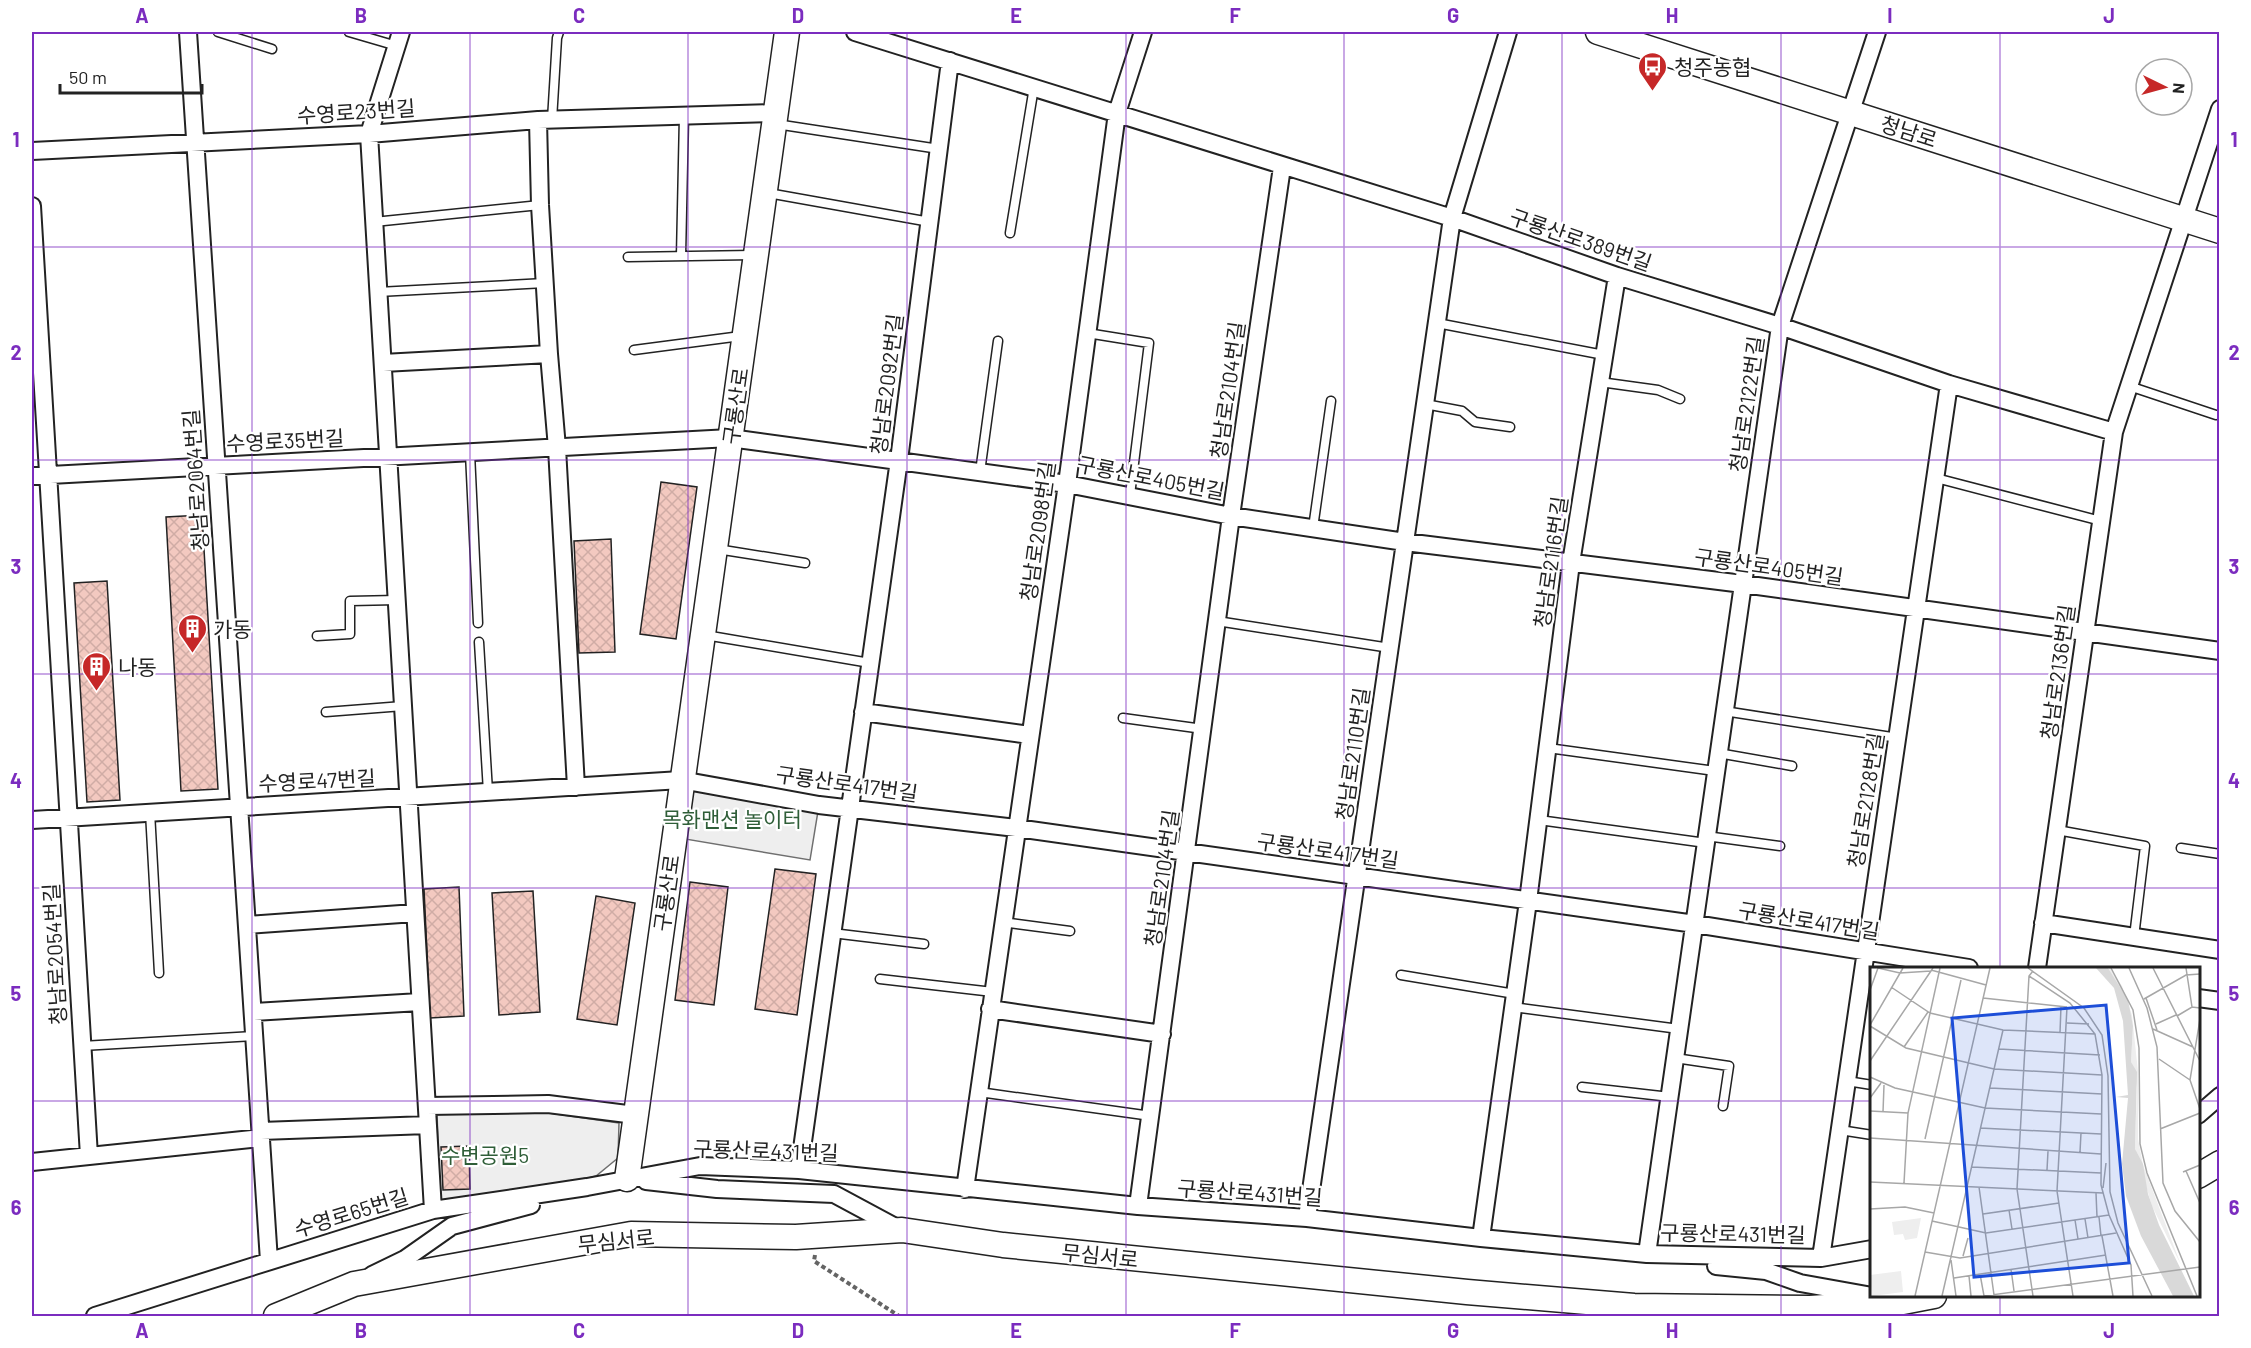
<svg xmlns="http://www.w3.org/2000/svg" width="2251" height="1348" font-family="Barlow,'Noto Sans KR',sans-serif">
<defs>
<pattern id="building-cross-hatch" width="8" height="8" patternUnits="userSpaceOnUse" patternTransform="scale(1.5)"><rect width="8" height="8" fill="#f3c9c0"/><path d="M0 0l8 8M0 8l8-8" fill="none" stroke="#d0aca5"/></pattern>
</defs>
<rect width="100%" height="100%" fill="#fff"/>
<!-- green -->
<path fill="#eee" stroke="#6f6f6f" stroke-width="1.5" d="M693 782 819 805 810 860 685 839Z
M542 1112 619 1123 618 1158 596 1176 549 1188 440 1200 437 1113Z"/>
<!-- building -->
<path fill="url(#building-cross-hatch)" stroke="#222" stroke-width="1.5" d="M661 482 697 487 676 639 640 634Z
M202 515 218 789 181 791 166 517Z
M611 539 615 652 579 653 574 541Z
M107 581 120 800 87 802 74 583Z
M775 869 816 874 797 1015 755 1009Z
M690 882 728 887 714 1005 675 1000Z
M459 887 464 1016 430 1018 424 889Z
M533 891 540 1012 499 1015 492 893Z
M596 896 635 903 617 1025 577 1019Z
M469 1146 470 1189 443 1190 441 1147Z"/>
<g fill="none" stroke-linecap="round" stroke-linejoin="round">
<defs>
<path id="lane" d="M218 32 272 49
M349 32 397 46
M552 120 557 38 559 32
M776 124 939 149
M768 193 930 222
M374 222 540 205
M1010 233 1034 87
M681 256 684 116
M628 257 753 255
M378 292 545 283
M1437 323 1604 355
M1087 333 1149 343 1130 495
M634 350 741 336
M1600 382 1658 390 1680 399
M2129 386 2216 415
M1425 404 1462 411 1475 422 1510 427
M470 453 478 623
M980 472 998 341
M1936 478 2101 521
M1313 528 1331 401
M717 549 805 563
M1217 621 1390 648
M705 635 870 663
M317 636 350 634V601L397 600
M479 642 488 792
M1724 711 1898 738
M326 712 403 706
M1123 718 1203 729
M1548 748 1715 771
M1718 753 1792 766
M150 812 159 973
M1539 820 1706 843
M2057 830 2145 846 2134 937
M1706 836 1780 846
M2181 848 2220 854
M1002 922 1070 931
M832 933 924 944
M1401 975 1515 994
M880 979 993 992
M1513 1007 1679 1029
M82 1046 254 1036
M1675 1058 1729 1066 1723 1106
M1847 1081 1872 1085
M1582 1087 1670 1097
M979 1092 1151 1116
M1840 1130 1872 1135"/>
<path id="street" d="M188 32 269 1261
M401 32 369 134 433 1210
M855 32 1452 218 1617 276 1780 326 1949 384 2114 432
M538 120 540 205 549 354 557 448 576 787
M32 151 369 134 538 120 776 113
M32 206 89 1156
M383 363 549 354
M32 476 730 438 1067 484 1231 516 1405 542 1743 584 2220 651
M863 712 1030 735
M32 820 681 780 819 805 1016 828 1695 924 1969 968
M2043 923 2220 950
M247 925 415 913
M2037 968 2114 432 2220 109
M2198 998 2220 1001
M990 1009 1162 1034
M253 1012 420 1002
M427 1106 548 1104 635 1115
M2198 1115 2220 1096
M261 1131 428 1125
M32 1162 261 1138
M799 1170 899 460 950 61
M646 1181 717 1189 834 1194 901 1230
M965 1189 1067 484 1117 113 1143 32
M1138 1206 1231 516 1282 167
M1307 1218 1452 218 1508 32
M1481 1238 1528 901 1571 563 1617 276
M1647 1254 1780 326 1877 32
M1821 1258 1949 384
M1716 1266 1766 1271 1800 1283 1878 1297
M372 1275 405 1259 452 1226 531 1205
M95 1316 433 1210 587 1187 700 1166 799 1170 1138 1206 1307 1218 1481 1238 1647 1254 1821 1258 1872 1249"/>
<path id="secondary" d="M1598 32 2220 231
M2198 1176 2220 1163
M627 1179 787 32
M276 1316 354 1284 631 1234 796 1237 902 1230 1003 1245 1467 1292 1634 1306 1810 1308 1903 1302 1934 1296"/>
</defs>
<!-- lane casing -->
<use href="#lane" stroke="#222" stroke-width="11"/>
<!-- street casing -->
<use href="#street" stroke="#222" stroke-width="20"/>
<!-- secondary casing -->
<use href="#secondary" stroke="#222" stroke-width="27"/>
<!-- path -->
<path stroke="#646464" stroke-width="4" stroke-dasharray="4.5 3" stroke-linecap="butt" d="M815 1255 814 1261 899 1316"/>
<!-- lane -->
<use href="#lane" stroke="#fff" stroke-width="8"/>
<!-- street -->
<use href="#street" stroke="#fff" stroke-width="16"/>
<!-- secondary -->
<use href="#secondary" stroke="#fff" stroke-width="24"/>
</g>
<!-- grid -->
<path fill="none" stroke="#7b2cbf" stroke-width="1.5" stroke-opacity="0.55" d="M252 32V1316M470 32V1316M688 32V1316M907 32V1316M1126 32V1316M1344 32V1316M1562 32V1316M1781 32V1316M2000 32V968M32 247H2220M32 460H2220M32 674H2220M32 888H2220M32 1101H1872M2198 1101H2220M2000 1296V1316"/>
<!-- icons -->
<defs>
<symbol id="bus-pin" viewBox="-11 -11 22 30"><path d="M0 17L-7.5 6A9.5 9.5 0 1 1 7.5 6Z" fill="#c62828" stroke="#fff"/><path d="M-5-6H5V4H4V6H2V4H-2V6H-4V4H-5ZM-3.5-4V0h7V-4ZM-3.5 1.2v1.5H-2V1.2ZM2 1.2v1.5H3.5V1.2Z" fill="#fff"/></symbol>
<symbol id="building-pin" viewBox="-11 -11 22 30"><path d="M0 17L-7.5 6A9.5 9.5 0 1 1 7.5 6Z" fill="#c62828" stroke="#fff"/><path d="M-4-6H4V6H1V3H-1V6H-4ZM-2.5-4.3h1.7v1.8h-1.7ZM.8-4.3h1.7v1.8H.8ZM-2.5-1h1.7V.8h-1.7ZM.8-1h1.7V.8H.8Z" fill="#fff"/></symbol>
</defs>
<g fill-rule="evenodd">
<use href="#bus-pin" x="1636" y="50" width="33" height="45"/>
<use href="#building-pin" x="176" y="612" width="33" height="45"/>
<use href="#building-pin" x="80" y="650" width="33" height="45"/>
</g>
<g text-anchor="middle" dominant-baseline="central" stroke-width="4.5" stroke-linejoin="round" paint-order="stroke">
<!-- poi labels -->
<g font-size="21" fill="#222" stroke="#fff" text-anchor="start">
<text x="1674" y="66">청주농협</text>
<text x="213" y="628">가동</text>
<text x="118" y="666">나동</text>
</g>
<!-- street labels -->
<g font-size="21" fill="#222" stroke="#fff">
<text transform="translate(356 111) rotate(-4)">수영로23번길</text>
<text transform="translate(1909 131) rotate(18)">청남로</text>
<text transform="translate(1581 239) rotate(19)">구룡산로389번길</text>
<text transform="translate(886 384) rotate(-83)">청남로2092번길</text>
<text transform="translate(1227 390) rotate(-82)">청남로2104번길</text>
<text transform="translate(1746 404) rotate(-82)">청남로2122번길</text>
<text transform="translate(735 406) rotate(-82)">구룡산로</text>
<text transform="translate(285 440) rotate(-3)">수영로35번길</text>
<text transform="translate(1151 477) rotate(11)">구룡산로405번길</text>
<text transform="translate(195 480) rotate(-94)">청남로2064번길</text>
<text transform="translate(1037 531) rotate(-82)">청남로2098번길</text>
<text transform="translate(1550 562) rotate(-82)">청남로2116번길</text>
<text transform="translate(1769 566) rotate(8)">구룡산로405번길</text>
<text transform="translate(2057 672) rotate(-82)">청남로2136번길</text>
<text transform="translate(1352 754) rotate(-82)">청남로2110번길</text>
<text transform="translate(317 780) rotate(-3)">수영로47번길</text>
<text transform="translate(847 783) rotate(8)">구룡산로417번길</text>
<text transform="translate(1865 800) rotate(-81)">청남로2128번길</text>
<text transform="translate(1328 850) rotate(8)">구룡산로417번길</text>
<text transform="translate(1161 878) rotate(-82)">청남로2104번길</text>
<text transform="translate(666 893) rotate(-82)">구룡산로</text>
<text transform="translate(1809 920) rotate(9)">구룡산로417번길</text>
<text transform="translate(54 954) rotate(-93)">청남로2054번길</text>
<text transform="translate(766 1150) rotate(2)">구룡산로431번길</text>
<text transform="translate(1250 1192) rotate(4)">구룡산로431번길</text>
<text transform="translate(351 1212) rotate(-17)">수영로65번길</text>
<text transform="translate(1733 1233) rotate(1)">구룡산로431번길</text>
<text transform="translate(616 1240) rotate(-6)">무심서로</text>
<text transform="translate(1100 1255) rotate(6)">무심서로</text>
</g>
<!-- park labels -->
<g font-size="21" fill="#2f5e38" stroke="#fff">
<text x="732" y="818">목화맨션 놀이터</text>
<text x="485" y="1154">수변공원5</text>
</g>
</g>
<!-- overview -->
<g transform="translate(1870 967)">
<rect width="330" height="330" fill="#fff"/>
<path d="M238 1H240L252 19 262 48 268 105V172L273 198 311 298 282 239 265 182 267 120 261 95 263 59 258 38ZM51 251 47 271 35 273 33 267 24 268 22 255ZM31 304 33 325 2 329 0 308Z" fill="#eee"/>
<path d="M226 1H238L258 33 263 59 261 95 267 105 265 182 273 197 278 227 289 258 324 329H303L271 269 256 229 252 197 258 131 246 130 258 128 253 54 244 21Z" fill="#d9d9d9"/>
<path fill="none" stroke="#a7a7a7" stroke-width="1.5" d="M8 1 30 6 61 4M158 1 214 41 232 68 238 109 240 225 248 256 282 329M241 1 263 43 269 81 270 177 277 206 327 329M259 1 277 41 287 80 293 216 305 244 330 275M283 1 330 94M316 1 322 40M61 3 116 18M163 4 159 9 147 222 163 329M159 9 200 36 225 67 232 108 231 218 239 248 261 298 263 329M21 20 60 46 133 63 225 67M0 23 8 1M113 31 197 40M276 31 287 63M274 32 316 8 330 7M197 40 187 224 203 329M307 49 322 40 330 41M330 52 320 113 330 142M197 56 219 57M286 57 306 48M0 58 33 1M0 59 36 81 124 102 232 108M283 62 323 80M190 66 191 39M34 80 58 45M129 82 230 88M289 92 320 113M0 94 63 1M0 110 25 121 115 141 231 147M120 121 232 127M0 131 11 116M0 144 38 146M13 145 14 118M110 161 231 167M290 162 330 146M0 171 231 187M55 172 91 13M210 185 211 166M102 200 231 206M177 203 178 184M316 204 330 236M313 205 330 198M0 215 233 226M34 216 38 146 70 1M109 220 124 328M233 221 236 196M226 226 227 250M0 242 35 240 64 246M139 243 142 262M113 247 189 236M229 250 231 269M215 252 218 271M205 253 208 272M62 254 116 266 239 248M232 269 243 329M55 285 90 291 246 266M93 289 98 271M81 293 86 329M141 302 144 324M110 307 114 329 330 300M99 309 101 329M84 311 236 288M45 329 120 1M72 329 133 63"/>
<path fill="#1d4ed8" fill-opacity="0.15" stroke="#1d4ed8" stroke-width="3" d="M236 38 259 296 104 310 82 51Z"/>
<rect width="330" height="330" fill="none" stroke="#222" stroke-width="3"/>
</g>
<!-- border -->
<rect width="2251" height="1348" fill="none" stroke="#ffffff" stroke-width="66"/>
<!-- north arrow -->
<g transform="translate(2164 87) rotate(95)"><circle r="28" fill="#ffffff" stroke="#a7a7a7" stroke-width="1.5"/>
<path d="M0-4.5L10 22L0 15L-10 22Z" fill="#c62828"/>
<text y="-9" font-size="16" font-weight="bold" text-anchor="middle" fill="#222222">N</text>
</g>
<!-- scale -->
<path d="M60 84v9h142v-9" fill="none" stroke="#222222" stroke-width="3"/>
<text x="69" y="84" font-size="18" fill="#222222" stroke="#ffffff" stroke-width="4.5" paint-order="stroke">50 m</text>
<rect x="33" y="33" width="2185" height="1282" fill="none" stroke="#7b2cbf" stroke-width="2"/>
<g font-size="20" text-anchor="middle" font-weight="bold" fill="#7b2cbf">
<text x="142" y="23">A</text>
<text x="361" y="23">B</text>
<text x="579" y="23">C</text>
<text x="798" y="23">D</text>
<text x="1016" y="23">E</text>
<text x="1235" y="23">F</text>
<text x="1453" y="23">G</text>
<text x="1672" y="23">H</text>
<text x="1890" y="23">I</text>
<text x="2109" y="23">J</text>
<text x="16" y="147">1</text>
<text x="2234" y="147">1</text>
<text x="16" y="360">2</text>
<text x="2234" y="360">2</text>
<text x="16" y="574">3</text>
<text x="2234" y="574">3</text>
<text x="16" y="788">4</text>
<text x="2234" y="788">4</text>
<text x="16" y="1001">5</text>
<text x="2234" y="1001">5</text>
<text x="16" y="1215">6</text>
<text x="2234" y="1215">6</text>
<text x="142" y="1338">A</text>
<text x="361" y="1338">B</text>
<text x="579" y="1338">C</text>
<text x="798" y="1338">D</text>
<text x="1016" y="1338">E</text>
<text x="1235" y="1338">F</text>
<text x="1453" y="1338">G</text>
<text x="1672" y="1338">H</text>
<text x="1890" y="1338">I</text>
<text x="2109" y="1338">J</text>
</g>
</svg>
